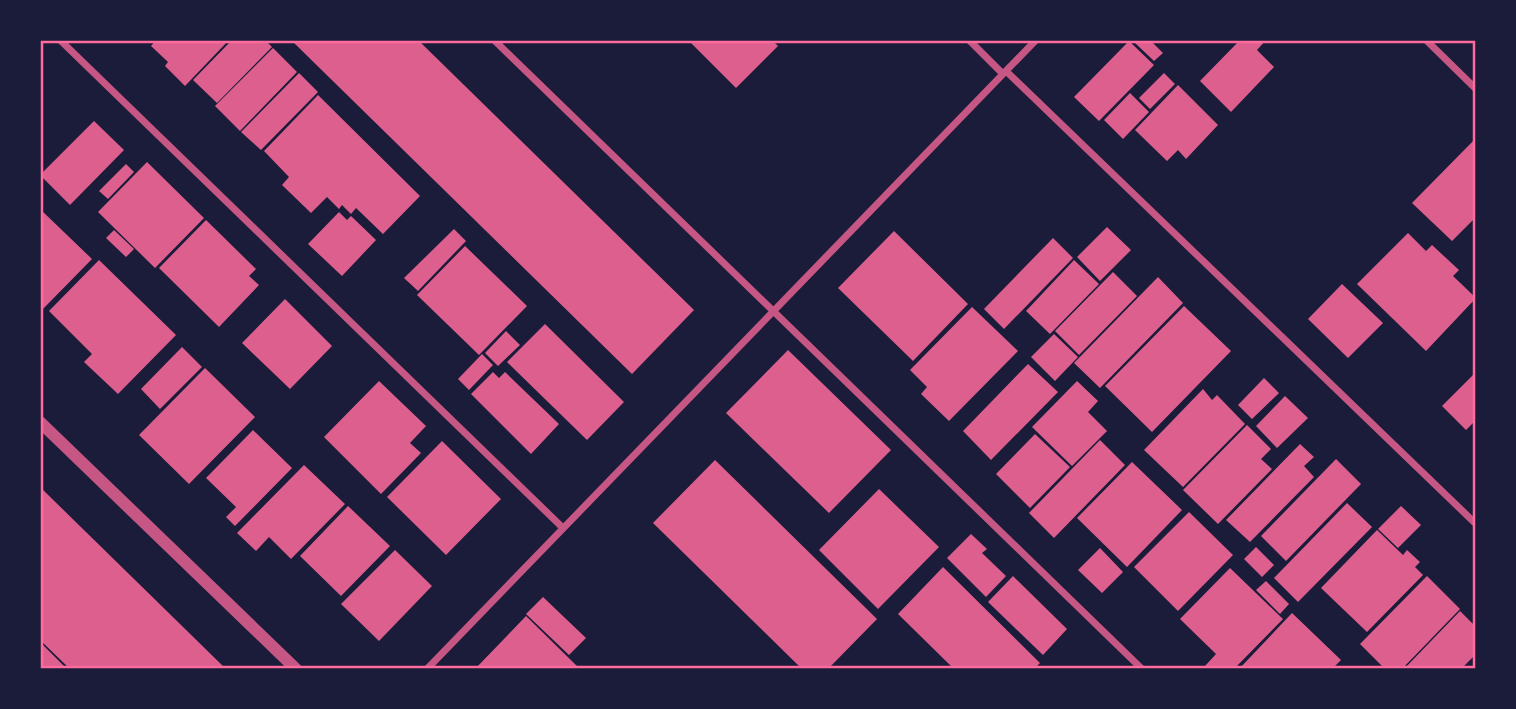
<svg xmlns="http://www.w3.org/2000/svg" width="1516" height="709" font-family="Merriweather,serif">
<rect width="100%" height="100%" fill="#1b1b3a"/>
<!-- building -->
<path fill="#dd5f8e" d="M156 40H229L185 86 165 66 168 62 151 46Z
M232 40H265L272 47 217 103 193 80Z
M291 40H418L694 310 632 374Z
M688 40H772L778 46 736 88Z
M1136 40H1150L1163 53 1154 61 1134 42Z
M1240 40H1266L1257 50 1274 67 1231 112 1200 81Z
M1129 41 1154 65 1099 121 1074 97Z
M273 48 297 72 240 131 215 106Z
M299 73 318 92 261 150 241 132Z
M1164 73 1175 84 1150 109 1139 98Z
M1178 85 1218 125 1186 159 1178 150 1167 161 1135 130Z
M1130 93 1149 112 1123 139 1104 120Z
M318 95 420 196 383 234 356 208 351 214 342 205 339 209 327 197 311 213 282 185 289 177 264 151Z
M94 121 124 150 70 205 40 175Z
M1476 138V217L1452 241 1412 203Z
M147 162 204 218 155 268 98 212Z
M126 164 134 172 108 199 99 191Z
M40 209 92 259 40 312Z
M339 212 347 220 351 216 376 240 342 276 308 244Z
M206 220 256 269 249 276 259 285 219 327 159 268Z
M1107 227 1131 250 1100 281 1077 257Z
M454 229 466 241 418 291 404 278Z
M114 230 134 249 126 257 106 238Z
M894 231 968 304 913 361 838 288Z
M1408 233 1426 251 1432 245 1459 270 1453 276 1476 298 1426 351 1357 284Z
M1053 238 1073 258 1004 329 984 309Z
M465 246 527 306 479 355 417 295Z
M99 260 176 335 118 394 84 362 92 354 49 311Z
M1074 260 1099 284 1050 334 1026 311Z
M1113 272 1137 296 1079 355 1055 331Z
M1158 277 1183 303 1100 388 1074 363Z
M1342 284 1383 323 1348 358 1308 319Z
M285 299 332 346 290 389 242 343Z
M1184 306 1231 351 1152 432 1105 386Z
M972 307 1018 351 949 421 921 394 927 387 910 370Z
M545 324 624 402 587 440 507 362Z
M506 331 520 345 498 366 485 353Z
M1054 334 1078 357 1055 381 1031 357Z
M182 347 202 367 160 409 141 389Z
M788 350 891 450 829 513 726 413Z
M482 354 493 365 469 390 458 379Z
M1028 364 1058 392 991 460 963 431Z
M205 368 255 417 189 484 139 435Z
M493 372 499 378 505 372 559 424 531 454 471 394Z
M1476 372V420L1466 430 1442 406Z
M1264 378 1279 393 1252 419 1238 405Z
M379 381 426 426 410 443 421 453 381 494 324 437Z
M1077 381 1098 401 1088 412 1107 431 1072 466 1032 427Z
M1203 389 1212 400 1217 395 1245 424 1183 487 1144 450Z
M1285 396 1308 418 1277 448 1256 426Z
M1247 425 1271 449 1261 459 1272 469 1218 524 1183 490Z
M253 430 292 468 235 526 226 517 236 507 206 478Z
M1035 434 1070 467 1030 508 996 474Z
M1100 440 1125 465 1054 538 1029 513Z
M442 441 501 499 446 555 387 497Z
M1300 444 1314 457 1304 466 1314 477 1250 542 1226 520Z
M1336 459 1361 484 1286 561 1261 536Z
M715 460 877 619 828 669H802L653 523Z
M1132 462 1182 510 1127 567 1077 518Z
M304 465 345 504 291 559 269 537 256 551 237 533Z
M40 487 226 669H70L40 640Z
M879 489 939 547 878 609 819 550Z
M1347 503 1372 527 1298 602 1274 578Z
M348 506 390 546 341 596 300 556Z
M1401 506 1421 525 1398 548 1378 529Z
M1189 512 1233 555 1178 611 1134 567Z
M1377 530 1403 555 1407 550 1420 562 1415 567 1423 575 1367 632 1321 588Z
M971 534 987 549 982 553 1006 576 986 597 947 558Z
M1256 547 1274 565 1262 577 1244 559Z
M1100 548 1123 572 1102 593 1078 570Z
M395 550 432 586 379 641 341 604Z
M943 567 1040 663 1034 669H954L898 614Z
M1230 568 1283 619 1234 669H1208L1205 666 1216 654 1180 619Z
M1013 576 1067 629 1043 655 988 602Z
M1427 576 1460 609 1402 669H1385L1360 644Z
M1266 581 1289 604 1280 614 1256 590Z
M543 597 586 638 569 655 526 614Z
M1460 611 1476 627V654L1461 669H1404Z
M1292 613 1341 660 1332 669H1239Z
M526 616 580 669H475Z
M40 642 67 669H40Z"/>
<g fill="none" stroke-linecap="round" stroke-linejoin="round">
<!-- minor -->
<path stroke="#c65784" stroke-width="7" d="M60 40 563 528
M494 40 1142 669
M969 40 1003 74
M1426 40 1476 89
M1006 71 1476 524
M427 669 1036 40"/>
<!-- tertiary -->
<path stroke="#c65784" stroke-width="12" d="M40 422 296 669"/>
</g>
<!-- border -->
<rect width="1516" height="709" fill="none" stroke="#1b1b3a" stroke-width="84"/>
<rect x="42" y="42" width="1432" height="625" fill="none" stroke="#ff6b9d" stroke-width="2.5"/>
</svg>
